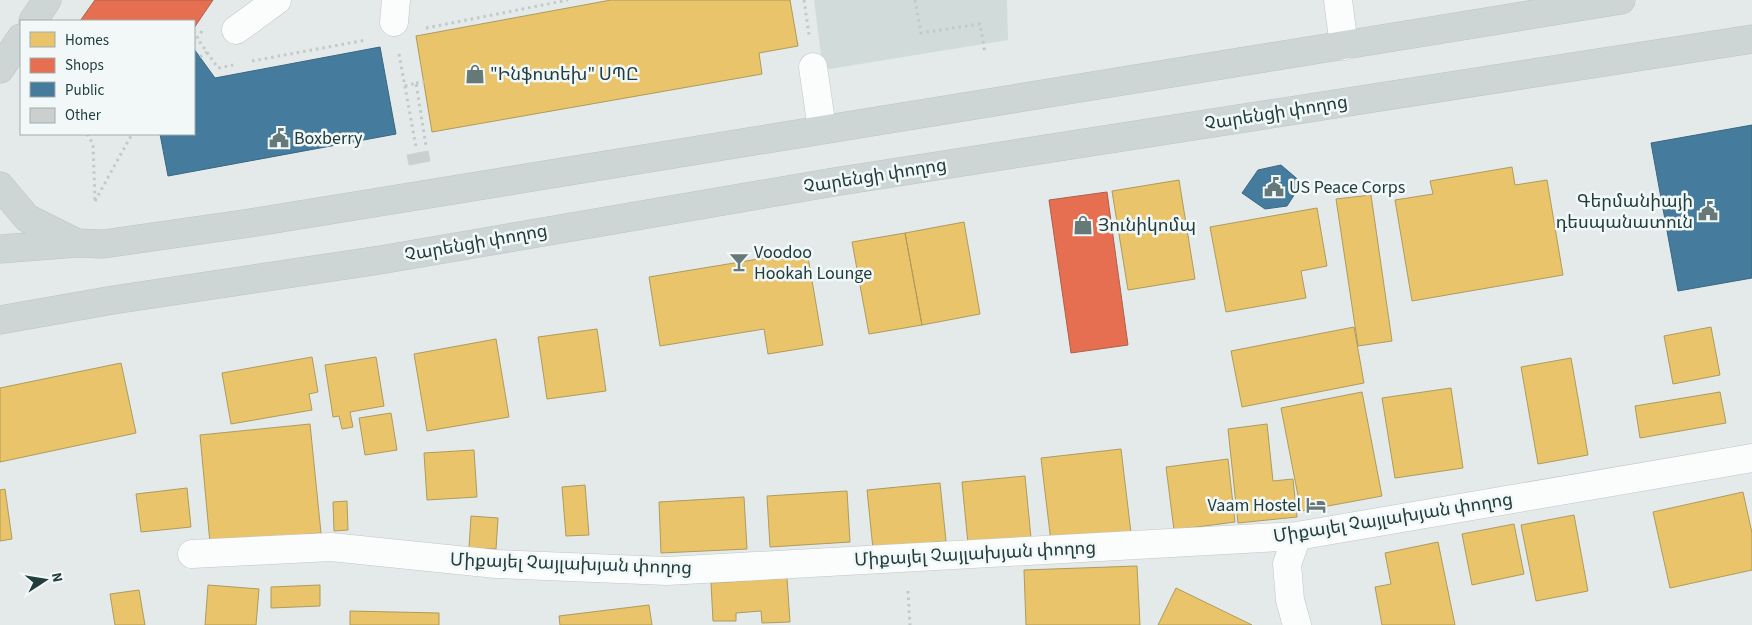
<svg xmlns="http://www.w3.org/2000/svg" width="1752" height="625" font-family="'Source Sans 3','Noto Sans Armenian',sans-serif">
<rect width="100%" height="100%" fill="#e4e9e9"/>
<!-- built -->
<path fill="#d1dbda" d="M814 0H1007L1008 40 823 70Z"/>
<!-- homes -->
<path fill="#e9c46a" stroke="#ad9c5c" d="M611 0H790L798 46 759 53 762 74 432 132 416 36Z
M1512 167 1515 185 1547 180 1563 275 1412 301 1395 200 1433 194 1430 181Z
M1179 180 1195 279 1128 290 1112 191Z
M1371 195 1392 341 1358 346 1336 199Z
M1317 208 1327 266 1301 271 1306 298 1226 312 1210 227Z
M964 222 980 314 922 325 905 233Z
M905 233 922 325 869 334 852 242Z
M807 251 823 345 768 354 764 329 660 346 649 277Z
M1354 327 1364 383 1242 407 1231 351Z
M1711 327 1720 375 1673 384 1664 336Z
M597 329 606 391 547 399 538 337Z
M496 339 509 417 427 431 414 354Z
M312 357 318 392 309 394 312 410 231 424 222 373Z
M376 357 384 406 350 412 353 427 342 429 339 416 333 417 325 365Z
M1571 358 1588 455 1538 464 1521 367Z
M121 363 136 433 0 462V388Z
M1451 388 1463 468 1395 478 1382 398Z
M1362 392 1382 496 1301 511 1281 408Z
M1720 392 1726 423 1640 438 1635 406Z
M391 413 397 450 365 455 359 418Z
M310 424 321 533 210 543 200 435Z
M1267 424 1273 481 1293 479 1297 517 1238 523 1228 429Z
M1121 449 1131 533 1051 542 1041 458Z
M474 450 477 497 427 500 424 453Z
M1228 459 1235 522 1174 530 1166 467Z
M1025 476 1031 538 968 544 962 482Z
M940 483 946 541 873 549 867 490Z
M585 485 589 535 566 536 562 487Z
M187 488 191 527 141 532 136 494Z
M5 489 12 539 0 541V490Z
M847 491 850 542 770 547 767 496Z
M1743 492 1752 533V570L1670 588 1653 512Z
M744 497 747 549 661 553 659 502Z
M347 501 348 530 334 531 333 502Z
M1574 515 1588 591 1536 601 1521 525Z
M471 516 498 518 496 549 469 548Z
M1514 524 1524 574 1472 585 1462 534Z
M1438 542 1455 625H1382L1375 587 1391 584 1385 553Z
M1137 566 1140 625H1026L1024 570Z
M787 578 790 622 762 623 761 611 736 613V621H713L711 583Z
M208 585 259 589 256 625H205Z
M320 585V606L271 608V587Z
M1176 588 1252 625H1158Z
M139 590 145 625H115L110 594Z
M649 605 652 625H560L559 616Z
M350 611 439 613V625H350Z"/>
<!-- shops -->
<path fill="#e76f51" stroke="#ac604b" d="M95 0H213L194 28V21H80Z
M1107 192 1128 345 1071 353 1049 200Z"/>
<!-- public -->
<path fill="#457b9d" stroke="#3a6880" d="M380 47 396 134 168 176 160 134H194V49L215 78Z
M1752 125V278L1678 291 1651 143Z
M1281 165 1302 183 1287 206 1265 209 1242 193 1258 170Z"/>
<!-- building -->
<path fill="#cbd0cf" stroke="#ccd2d2" d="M428 151 430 161 409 165 407 155Z"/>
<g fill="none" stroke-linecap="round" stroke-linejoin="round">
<defs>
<path id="minor" d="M1338 0 1344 46
M394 22 396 0
M236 30 277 0
M813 67 822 129
M1297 536 1287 564 1290 600 1297 625
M192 554 331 547 496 564 667 571 1297 536 1752 458"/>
<path id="major" d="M33 21 47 0
M0 69 21 38
M0 186 27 218 77 243
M0 249 77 243 103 244 250 223 1621 0
M0 320 113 300 380 260 834 182 1752 39"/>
</defs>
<!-- minor casing -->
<use href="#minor" stroke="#c1c6c6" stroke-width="29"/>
<!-- major casing -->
<use href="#major" stroke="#bcc5c5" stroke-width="29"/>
<!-- path -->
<path stroke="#c1c9c9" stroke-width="3" stroke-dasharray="2.5 4" stroke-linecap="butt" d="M804 0 809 35
M915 0 921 33 980 24 985 53
M426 28 568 0
M202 31 197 38 218 68 233 65
M399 54 416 147
M200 57 207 52
M252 61 366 40
M416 83 424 82
M405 86 416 83 426 146
M87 134 93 144 95 201
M95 201 132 134
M908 591 910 625"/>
<!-- minor -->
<use href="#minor" stroke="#fbfcfc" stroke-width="28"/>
<!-- major -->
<use href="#major" stroke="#cdd5d5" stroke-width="28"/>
</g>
<!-- icons -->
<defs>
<symbol id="shop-bare" viewBox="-9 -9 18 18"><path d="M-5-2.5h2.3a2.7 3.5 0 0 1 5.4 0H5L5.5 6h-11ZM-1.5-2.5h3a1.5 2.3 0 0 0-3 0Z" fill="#657979" stroke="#f2f8f7" stroke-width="2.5" paint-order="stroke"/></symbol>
<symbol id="civic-bare" viewBox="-9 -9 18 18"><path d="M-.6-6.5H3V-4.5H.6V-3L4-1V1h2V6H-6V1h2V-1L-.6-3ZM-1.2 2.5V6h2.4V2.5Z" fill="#657979" stroke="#f2f8f7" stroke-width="2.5" paint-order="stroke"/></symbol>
<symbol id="bar-bare" viewBox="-9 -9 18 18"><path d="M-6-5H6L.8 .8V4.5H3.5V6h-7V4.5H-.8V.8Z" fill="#657979" stroke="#f2f8f7" stroke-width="2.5" paint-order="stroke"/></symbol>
<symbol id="hotel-bare" viewBox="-9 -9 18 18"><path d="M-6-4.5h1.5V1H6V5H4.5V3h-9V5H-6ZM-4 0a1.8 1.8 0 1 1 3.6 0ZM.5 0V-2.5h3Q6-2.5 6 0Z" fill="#657979" stroke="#f2f8f7" stroke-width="2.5" paint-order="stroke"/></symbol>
</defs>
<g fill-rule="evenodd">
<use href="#shop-bare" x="461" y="60" width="28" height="28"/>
<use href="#civic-bare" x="265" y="124" width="28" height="28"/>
<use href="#civic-bare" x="1260" y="173" width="28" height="28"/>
<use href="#civic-bare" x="1694" y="197" width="28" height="28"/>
<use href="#shop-bare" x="1069" y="211" width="28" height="28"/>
<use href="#bar-bare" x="725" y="248" width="28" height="28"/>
<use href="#hotel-bare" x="1302" y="491" width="28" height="28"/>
</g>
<g text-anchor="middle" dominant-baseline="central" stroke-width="5" stroke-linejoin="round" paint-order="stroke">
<!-- poi labels -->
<g font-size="18" fill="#213d3d" stroke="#f2f8f7" text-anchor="start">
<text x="490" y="74">"Ինֆոտեխ" ՍՊԸ</text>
<text x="294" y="138">Boxberry</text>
<text x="1289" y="187">US Peace Corps</text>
<text x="1693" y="201" text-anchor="end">Գերմանիայի<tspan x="1693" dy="21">դեսպանատուն</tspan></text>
<text x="1098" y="225">Յունիկոմպ</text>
<text x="754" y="252">Voodoo<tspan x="754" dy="21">Hookah Lounge</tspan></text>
<text x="1301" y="505" text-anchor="end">Vaam Hostel</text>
</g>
<!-- street labels -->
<g font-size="18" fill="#213d3d" stroke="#f2f8f7">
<text transform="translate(1276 113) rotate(-9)">Չարենցի փողոց</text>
<text transform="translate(875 176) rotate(-9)">Չարենցի փողոց</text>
<text transform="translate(476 243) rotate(-10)">Չարենցի փողոց</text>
<text transform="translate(1393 518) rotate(-9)">Միքայել Չայլախյան փողոց</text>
<text transform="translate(975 554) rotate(-3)">Միքայել Չայլախյան փողոց</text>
<text transform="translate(571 564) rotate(2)">Միքայել Չայլախյան փողոց</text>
</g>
</g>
<!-- legend -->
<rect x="20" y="20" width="175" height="115" fill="#f2f8f7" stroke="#9eadad"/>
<rect x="30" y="32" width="25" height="15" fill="#e9c46a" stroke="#9eadad"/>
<text x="65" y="45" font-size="15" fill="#213d3d">Homes</text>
<rect x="30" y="58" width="25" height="15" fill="#e76f51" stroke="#9eadad"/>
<text x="65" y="70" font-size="15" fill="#213d3d">Shops</text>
<rect x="30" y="82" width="25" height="15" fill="#457b9d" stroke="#9eadad"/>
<text x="65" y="95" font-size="15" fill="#213d3d">Public</text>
<rect x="30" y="108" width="25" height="15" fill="#cbd0cf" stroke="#9eadad"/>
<text x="65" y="120" font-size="15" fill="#213d3d">Other</text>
<!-- north arrow -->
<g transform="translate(45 580) rotate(78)" stroke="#f2f8f7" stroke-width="4" paint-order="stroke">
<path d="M0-4L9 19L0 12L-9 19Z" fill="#213d3d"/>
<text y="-8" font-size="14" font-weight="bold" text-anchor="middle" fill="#213d3d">N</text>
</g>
</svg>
